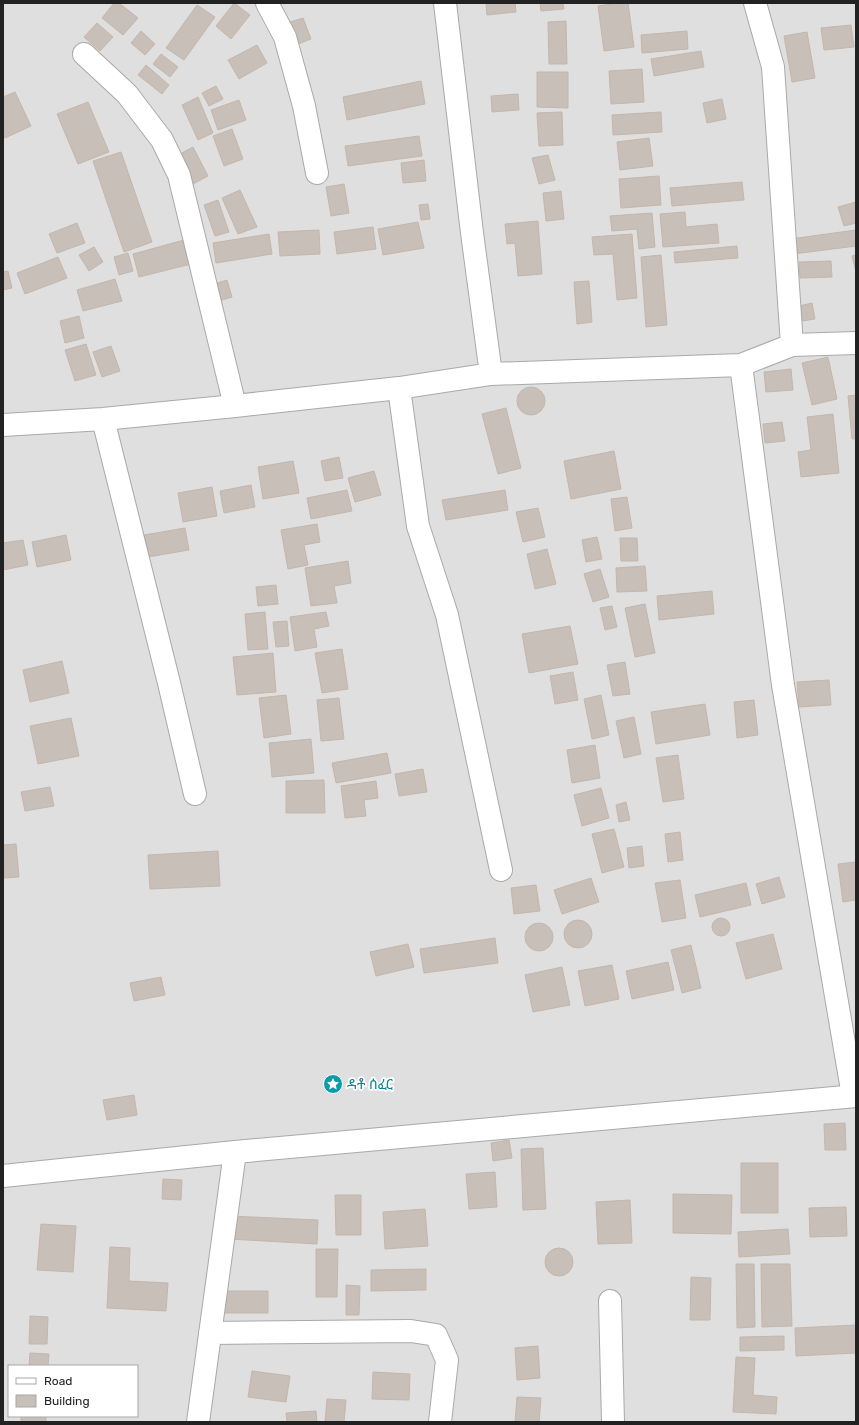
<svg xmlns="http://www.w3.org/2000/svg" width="859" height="1425" font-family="Rubik,'Noto Sans Ethiopic',sans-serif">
<rect width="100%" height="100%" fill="#f2efe9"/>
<!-- residential -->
<path fill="#e0dfdf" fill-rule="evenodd" d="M3 3H856V1422H3ZM9 1366H137V1416H9Z"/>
<!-- building -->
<path fill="#c7bfb8" stroke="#c4b6ab" d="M114 3H119L138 18 123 35 102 18Z
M234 3 250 15 231 39 216 26Z
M486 3H515L516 12 487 15Z
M540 3H563L564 9 541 11Z
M617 3H628L634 47 604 51 598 6Z
M197 5 215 17 184 60 166 48Z
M303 18 311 39 298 44 290 22Z
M566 21 567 64H549L548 22Z
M97 23 113 37 100 51 84 37Z
M851 25 854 47 824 50 821 28Z
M141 31 155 44 145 55 131 43Z
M687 31 688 49 642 53 641 35Z
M807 32 815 78 792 82 784 36Z
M257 45 267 63 239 79 228 60Z
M701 51 704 67 654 76 651 59Z
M161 54 178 67 170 77 153 64Z
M146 65 169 85 162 94 138 75Z
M642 69 644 102 611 104 609 71Z
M537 72H568V108L537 107Z
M421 81 425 104 347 120 343 97Z
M216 86 223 99 209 106 202 93Z
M15 92 31 126 5 138 3 133V97Z
M518 94 519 110 492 112 491 96Z
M198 97 213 133 198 140 182 105Z
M722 99 726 119 707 123 703 103Z
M239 100 246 120 218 130 211 110Z
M88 102 109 152 78 164 57 114Z
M562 112 563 145 539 146 537 113Z
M661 112 662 132 613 135 612 115Z
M232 129 243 159 224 166 213 136Z
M419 136 422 156 348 166 345 146Z
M649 138 653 166 620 170 617 142Z
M193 147 208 176 193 184 178 155Z
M121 152 152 242 124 252 93 161Z
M548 155 555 180 539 184 532 158Z
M424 160 426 181 403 183 401 163Z
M659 176 661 205 621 208 619 179Z
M742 182 744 200 672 206 670 188Z
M344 184 349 213 331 216 326 187Z
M240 190 257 227 238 234 222 198Z
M561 191 564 219 546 221 543 193Z
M218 200 229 232 215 236 204 205Z
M856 202V223L844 226 838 207Z
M428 204 430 219 421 220 419 205Z
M685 212 686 227 717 224 719 243 663 247 660 214Z
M652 213 655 247 639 249 637 229 612 231 610 216Z
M538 221 542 274 518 276 515 243 507 244 505 224Z
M418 222 424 248 383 255 378 229Z
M77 223 85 243 57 253 49 234Z
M373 227 376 249 337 254 334 232Z
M319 230 320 254 280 256 278 232Z
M856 230V246L793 254 790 239Z
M269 234 272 254 216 263 213 243Z
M632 234 637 298 617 300 613 254 594 255 592 237Z
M184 240 191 264 139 277 133 254Z
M737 246 738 258 675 263 674 252Z
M94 247 103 262 89 271 79 255Z
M128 253 133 271 119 275 114 257Z
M661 255 667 325 646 327 641 257Z
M856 255V272L852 256Z
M58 257 67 278 25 294 17 273Z
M831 261 832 277 800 278 799 262Z
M8 271 12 288 3 290V272Z
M115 279 122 301 83 311 77 290Z
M227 280 232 297 219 301 214 284Z
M589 281 592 322 577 324 574 282Z
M812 303 815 319 802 321 799 306Z
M79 316 84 338 65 343 60 321Z
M86 344 96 375 75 381 65 350Z
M111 346 120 371 102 377 93 352Z
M828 357 837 399 812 405 802 363Z
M791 369 793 390 766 392 764 372Z
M517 401a14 14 0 1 1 28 0a14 14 0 1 1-28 0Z
M856 395V439H852L848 396Z
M506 408 521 468 498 474 482 414Z
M833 414 839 473 801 477 798 452 811 450 807 417Z
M782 422 785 441 765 443 763 424Z
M614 451 621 489 571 499 564 461Z
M339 457 343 478 325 481 321 461Z
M293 461 299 493 263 499 258 467Z
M374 471 381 495 355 502 348 478Z
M251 485 255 507 224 513 220 491Z
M212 487 217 516 183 522 178 493Z
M347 490 352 511 311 519 307 498Z
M505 490 508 510 446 520 442 500Z
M627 497 632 528 615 531 611 499Z
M538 508 545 537 523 542 516 512Z
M317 524 320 542 304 545 308 565 288 569 281 530Z
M185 528 189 550 148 557 144 535Z
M66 535 71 560 37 567 32 542Z
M597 537 602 559 586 562 582 540Z
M620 538H637L638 561H621Z
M23 540 28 565 3 570V543Z
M547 549 556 584 535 589 527 554Z
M348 561 351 583 334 586 337 603 311 606 305 568Z
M645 566 647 591 617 592 616 568Z
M600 569 609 597 593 602 584 574Z
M276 585 278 604 258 606 256 587Z
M712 591 714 614 659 620 657 596Z
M645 604 655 653 635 657 625 608Z
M612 606 617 627 605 630 600 608Z
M265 612 268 649 248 650 245 614Z
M326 612 329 626 314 629 317 647 295 651 290 617Z
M287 621 289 646 276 647 273 622Z
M570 626 578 664 529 673 522 634Z
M342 649 348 689 322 693 315 653Z
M273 653 276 692 237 695 233 657Z
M62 661 69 693 30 702 23 670Z
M625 662 630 694 613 696 607 665Z
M573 672 578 700 555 704 550 676Z
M829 680 831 705 799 707 797 682Z
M286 695 291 734 264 738 259 698Z
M601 695 609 735 592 739 584 699Z
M339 698 344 739 321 741 317 700Z
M754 700 758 735 737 738 734 702Z
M705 704 710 735 656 744 651 712Z
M634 717 641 754 624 758 616 721Z
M71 718 79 756 38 764 30 726Z
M311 739 314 773 272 777 269 743Z
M595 745 600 778 572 783 567 750Z
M387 753 391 773 336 783 332 763Z
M678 755 684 799 663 802 656 758Z
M423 769 427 792 399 796 395 774Z
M324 780 325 813H286V781Z
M376 781 378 798 364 800 366 816 345 818 341 786Z
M50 787 54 806 25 811 21 792Z
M601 788 609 818 582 826 574 795Z
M626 802 630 820 619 822 616 805Z
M614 829 624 867 602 873 592 834Z
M680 832 683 860 668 862 665 834Z
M16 844 19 877 4 878 3 845Z
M642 846 644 866 629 868 627 848Z
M218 851 220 886 150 889 148 855Z
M856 862V900L843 902 838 864Z
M779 877 785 897 762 904 756 884Z
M591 878 599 902 562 914 554 890Z
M680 880 686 918 662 922 655 883Z
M746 883 751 905 700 917 695 895Z
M536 885 540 911 514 914 511 888Z
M712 927a9 9 0 1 1 18 0a9 9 0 1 1-18 0Z
M564 934a14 14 0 1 1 28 0a14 14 0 1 1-28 0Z
M525 937a14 14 0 1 1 28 0a14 14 0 1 1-28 0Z
M773 934 782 969 746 979 736 943Z
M495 938 498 963 424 973 420 949Z
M408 944 414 967 376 976 370 952Z
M691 945 701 988 682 993 671 950Z
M668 962 674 990 632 999 626 971Z
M612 965 619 999 585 1006 578 971Z
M562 967 570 1005 533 1012 525 975Z
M161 977 165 995 134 1001 130 983Z
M134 1095 137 1115 107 1120 103 1100Z
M845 1123 846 1150H825L824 1124Z
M509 1140 512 1158 493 1161 491 1143Z
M543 1148 546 1209 523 1210 521 1149Z
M741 1163H778V1213H741Z
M495 1172 497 1207 469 1209 466 1174Z
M163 1179 182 1180 181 1200 162 1199Z
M673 1194 732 1195 731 1234 673 1233Z
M335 1195H361V1235H336Z
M630 1200 632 1243 598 1244 596 1202Z
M846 1207 847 1236 810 1237 809 1208Z
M425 1209 428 1246 385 1249 383 1212Z
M230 1216 318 1220 317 1244 229 1239Z
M41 1224 76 1226 73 1272 37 1270Z
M788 1229 790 1254 739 1257 738 1232Z
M110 1247 130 1248 129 1281 168 1283 166 1311 107 1308Z
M545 1262a14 14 0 1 1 28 0a14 14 0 1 1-28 0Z
M316 1249H338L337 1297H316Z
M736 1264H754L755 1327 737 1328Z
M761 1264H790L792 1326 762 1327Z
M426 1269V1290L371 1291V1270Z
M691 1277 711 1278 710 1320H690Z
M346 1285 360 1286 359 1315H346Z
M219 1291H268V1313H219Z
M30 1316 48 1317 47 1344H29Z
M856 1325V1353L796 1356 795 1328Z
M784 1336V1350L740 1351V1337Z
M538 1346 540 1378 517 1380 515 1348Z
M30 1353 49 1354 48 1366H29Z
M736 1357 755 1358 753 1395 777 1397 776 1414 733 1412Z
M252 1371 290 1376 286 1402 248 1397Z
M373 1372 410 1374 409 1400 372 1399Z
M517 1397 541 1398 539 1422H515Z
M327 1399 346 1400 344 1422H325Z
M316 1411 317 1422H287L286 1413Z
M21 1416H46V1422H21Z"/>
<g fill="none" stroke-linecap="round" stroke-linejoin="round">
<defs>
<path id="minor" d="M267 3 285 37 304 106 317 173
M445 3 472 233 491 374
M755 3 773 67 792 345
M84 54 127 94 162 140 179 175 235 406
M741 365 783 685 853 1096
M399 388 418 526 447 615 501 870
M103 419 169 683 195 794
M3 425 103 419 235 406 399 388 491 374 741 365 792 345 856 343
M3 1176 235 1152 856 1096
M610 1301 613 1422
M210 1333 411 1331 436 1335 447 1360 440 1422
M198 1422 235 1152"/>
</defs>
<!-- minor casing -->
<use href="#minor" stroke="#a9a9a9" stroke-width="24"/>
<!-- minor -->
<use href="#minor" stroke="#fff" stroke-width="22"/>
</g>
<!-- icons -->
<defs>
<symbol id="sight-disc" viewBox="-11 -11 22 22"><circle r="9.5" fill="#0f9aa8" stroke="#fff"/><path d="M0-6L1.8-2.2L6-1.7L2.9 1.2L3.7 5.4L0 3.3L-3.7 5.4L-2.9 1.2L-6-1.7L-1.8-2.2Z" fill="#fff"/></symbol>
</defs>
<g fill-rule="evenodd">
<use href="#sight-disc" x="322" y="1073" width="22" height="22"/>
</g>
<g text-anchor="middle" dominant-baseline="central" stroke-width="3.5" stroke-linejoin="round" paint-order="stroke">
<!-- culture labels -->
<g font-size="14" fill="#0d838f" stroke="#fff" text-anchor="start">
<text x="347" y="1084">ዳቶ ሰፈር</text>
</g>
</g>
<!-- border -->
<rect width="859" height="1425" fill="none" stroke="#222222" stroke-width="8"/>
<!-- legend -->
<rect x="8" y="1365" width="130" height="52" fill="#ffffff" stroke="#a7a7a7"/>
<rect x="16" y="1378" width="20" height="6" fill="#ffffff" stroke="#a7a7a7"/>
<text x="44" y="1385" font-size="12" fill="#222222">Road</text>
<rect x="16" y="1395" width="20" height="12" fill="#c7bfb8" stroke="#a7a7a7"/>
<text x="44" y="1405" font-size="12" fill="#222222">Building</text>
</svg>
